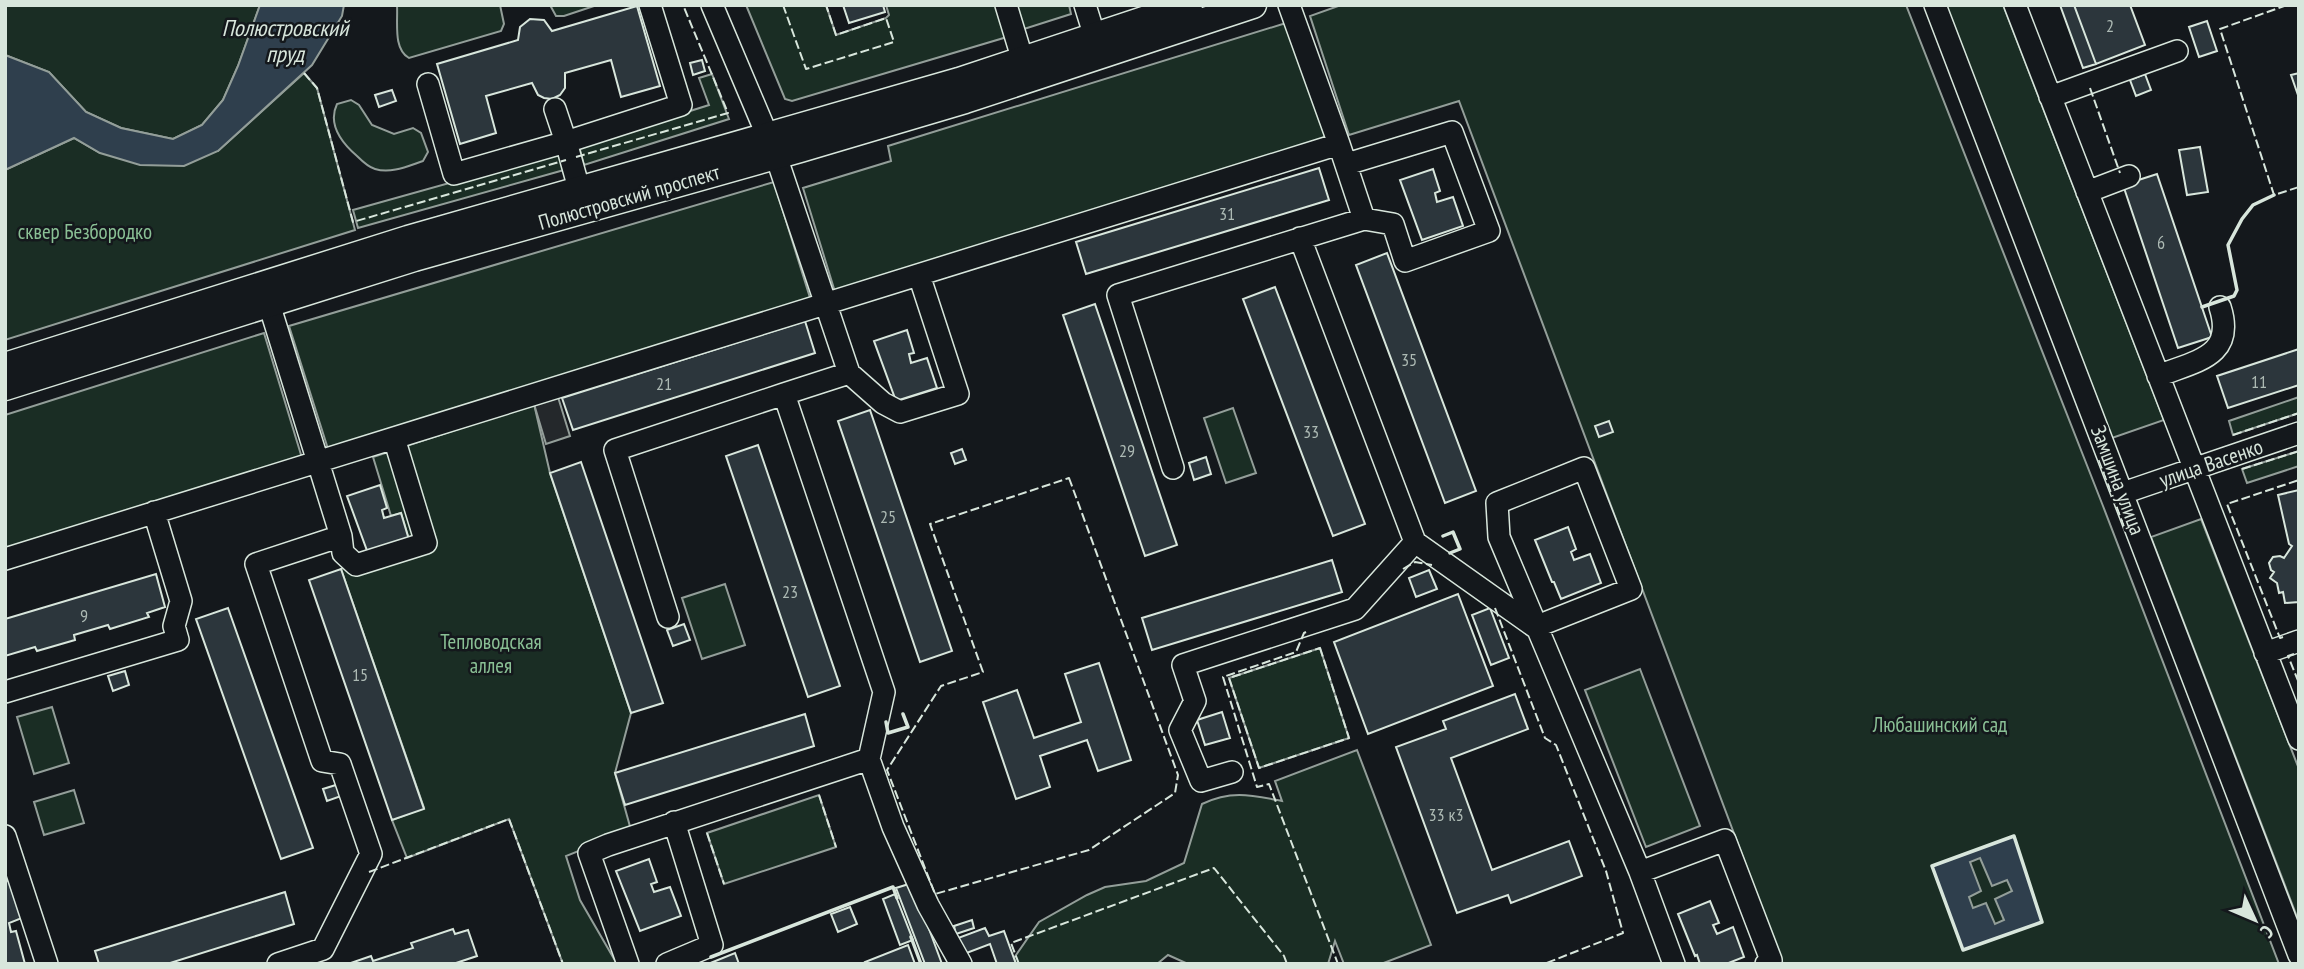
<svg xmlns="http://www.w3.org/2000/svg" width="2304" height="969" font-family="'PT Sans Narrow',sans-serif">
<rect width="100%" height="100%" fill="#14181c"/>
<!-- green -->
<path fill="#1a2d24" stroke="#939e99" stroke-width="2" d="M5 5H260L238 66 223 100 202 125 173 139 121 128 86 112 49 72 5 55Z
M397 5H500L504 24 501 31 409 58C393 49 398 23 397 5Z
M550 5H597L564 16H556Z
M746 5H826L836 35 886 18 889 15 886 5H997L1007 37 792 101 785 99Z
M1016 5H1069L1071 14 1024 29Z
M1341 5H1906L2103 506 2279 964H1783L1459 101 1349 135 1310 16Z
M1946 5H2003L2164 420 2112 438Z
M1286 23 1327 142 835 292 803 188 891 161 888 146Z
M304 73 317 88 355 230 5 340V170L74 138 100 153 218 151Z
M712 74 729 119 584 165 579 146 709 105 699 78Z
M351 100 359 105 372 125 394 134 413 128 421 133 428 152 423 161C408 166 391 174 375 169 368 167 362 161 357 156 342 143 327 125 337 104Z
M560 152 564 170 358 228 353 210Z
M774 182 811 301 328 449 289 326Z
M264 333 302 458 5 549V415Z
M2299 397V413L2233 435 2229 421Z
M534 404 550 473 631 713 615 773 631 830 566 856 580 900 617 964H563L509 819 407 858 392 820 424 808 341 569 369 556 410 543 401 513 391 516 373 457Z
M1233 408 1256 473 1226 483 1204 418Z
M2299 451V466L2247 483 2242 469Z
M2201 519 2299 769V922L2151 537Z
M725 584 745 645 702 659 682 598Z
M1320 648 1349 738 1259 768 1229 678Z
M1640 669 1700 826 1646 847 1585 690Z
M52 707 69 763 34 774 17 717Z
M1357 750 1431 945 1381 964H1344L1335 941 1328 964H1188L1168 955 1157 964H1016L1014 958 1039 922 1087 895 1105 887 1146 881 1184 863 1202 804C1231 790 1251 795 1282 801L1275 781Z
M74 790 84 823 44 835 34 802Z
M819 795 836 847 724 884 707 833Z"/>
<!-- parking -->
<path fill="#24282b" stroke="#939e99" stroke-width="2" d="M558 397 570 436 546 444 534 404Z"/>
<!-- water -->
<path fill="#2f3f4d" stroke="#939e99" stroke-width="2" fill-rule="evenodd" d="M260 5H344L342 16 312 65 218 151 184 166 140 165 100 153 74 138 5 170V55L49 72 86 112 121 128 173 139 202 125 223 100 238 66Z
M2014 836 2042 922 1963 950 1932 866ZM1980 858 1992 886 2007 880 2012 891 1995 899 2004 920 1995 924 1986 903 1973 908 1969 897 1981 891 1970 862Z"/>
<!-- building -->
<path fill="#2c363c" stroke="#d8e6dc" stroke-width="2" d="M843 5H883L885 12 849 23Z
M2060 5H2074L2096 64 2083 68Z
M2074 5H2130L2145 45 2096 64Z
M637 6 660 86 621 97 611 60 565 73V88L560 95 552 99 544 98 538 95 532 83 486 96 496 133 460 144 437 64 518 40 520 27 530 19 544 20 552 31Z
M2207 21 2217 51 2199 57 2189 27Z
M702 60 705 71 693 75 690 63Z
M2299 73V98L2291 75Z
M2145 74 2151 90 2136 96 2130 80Z
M392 90 396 101 379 107 375 95Z
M2200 147 2208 192 2187 195 2179 150Z
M1319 168 1329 200 1086 274 1076 242Z
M1433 169 1440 191 1435 193 1437 202 1453 197 1463 226 1422 240 1400 180Z
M2157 174 2212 337 2178 348 2123 185Z
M1387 253 1476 491 1445 503 1356 265Z
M1275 287 1365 524 1333 536 1243 299Z
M1095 304 1177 545 1145 556 1063 315Z
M805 321 815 353 573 430 562 398Z
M907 330 914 353 909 354 911 363 927 358 937 388 896 401 874 341Z
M2299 349V385L2228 408 2217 376Z
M870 410 952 651 920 662 838 421Z
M1609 421 1613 432 1599 437 1595 426Z
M758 445 840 686 808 697 726 456Z
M962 449 966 460 955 464 951 453Z
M1206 457 1211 474 1194 480 1189 463Z
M581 462 663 703 631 713 550 473Z
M380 485 387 508 382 510 384 518 401 513 410 543 369 556 347 496Z
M2299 490V602L2285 603 2283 592 2279 593 2277 583 2270 578 2274 572 2271 570 2269 563 2273 557 2280 556 2284 558 2292 546 2289 544 2278 495Z
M1568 527 1576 549 1571 552 1574 560 1590 554 1601 583 1561 599 1554 582H1552L1535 540Z
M1332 560 1342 592 1152 650 1142 618Z
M341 569 424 809 392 820 309 580Z
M1429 570 1437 589 1416 597 1409 578Z
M156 574 165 607 147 613 149 617 110 629 108 625 74 635 75 640 37 651 35 647 5 656V619Z
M1458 594 1493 686 1368 734 1334 642Z
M228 608 313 848 281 859 196 619Z
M1490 608 1509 658 1491 665 1472 615Z
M684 624 690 640 673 646 667 630Z
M1099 663 1131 760 1098 771 1087 740 1040 756 1050 787 1016 799 983 702 1017 690 1034 738 1081 722 1065 674Z
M125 671 129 685 113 691 108 676Z
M1515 694 1528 729 1451 758 1458 777 1492 870 1569 841 1582 876 1511 903 1508 895 1457 913 1396 747 1446 729 1443 721Z
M1222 712 1230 738 1205 745 1197 720Z
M805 714 814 746 625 805 615 773Z
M339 784 344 795 327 801 323 789Z
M649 859 657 882 651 884 654 892 670 887 681 916 640 931 616 871Z
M11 880 22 918 9 923 11 932 16 931 25 964H5V881Z
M912 883 942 964H925L896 888Z
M285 892 294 924 167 964H99L95 951Z
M895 894 913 940 900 945 883 899Z
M1710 901 1719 923 1713 925 1717 934 1733 927 1744 957 1726 964H1700L1697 955 1695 956 1678 914Z
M850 907 857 924 838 932 831 914Z
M972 920 974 928 956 934 954 926Z
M985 928 989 936 1004 931 1016 964H997L990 944 964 954 958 938Z
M453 929 455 934 468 930 477 956 453 964H348L371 956 373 961 413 948 411 943Z
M908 945 915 964H866L865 962Z
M735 953 739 964H708Z"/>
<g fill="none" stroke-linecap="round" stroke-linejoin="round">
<defs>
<path id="minor" d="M712 5 776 156 849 373 883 403 900 412 958 394 919 275
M1006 5 1027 74
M1085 5 1099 50
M1935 5 2299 955
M2015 5 2299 739
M428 84 454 174 566 142 555 109
M2050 97 2177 51
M1347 164 1452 132 1489 231 1405 261 1393 224 1364 219
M2087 192 2129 176
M583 203 566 142 681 105 650 5
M1300 238 1415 542 1535 627
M265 291 341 536 256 564 322 761 340 764 371 854 323 949 278 964
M849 373 784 394 884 692 869 759 893 827 928 905 961 964
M2158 376C2195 361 2236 357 2220 307
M1173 468 1118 295 1364 219 1339 144 1289 5
M2123 493 2299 433
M341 536 343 553 356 565 426 543 394 438
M5 559 1339 144
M668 617 615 450 784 394
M1535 627 1631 589 1584 468 1497 503 1499 537 1640 872 1674 964
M2265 653 2299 641
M5 692 178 640 174 626 181 601 154 512
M1232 772 1201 781 1180 730 1195 701 1183 665 1355 609 1415 542
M5 836 47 964
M1640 872 1725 840 1771 960 1766 964
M628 964 589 853 608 845 869 759
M667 964 712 945 674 822"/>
<path id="major" d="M5 366 408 239 959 81 1189 5
M5 387 414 258 800 149 965 100 1253 5"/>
</defs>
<!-- minor casing -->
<use href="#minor" stroke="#d8e6dc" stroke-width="24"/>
<!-- major casing -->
<use href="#major" stroke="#d8e6dc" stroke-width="29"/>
<!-- minor -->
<use href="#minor" stroke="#14181c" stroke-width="21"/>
<!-- major -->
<use href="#major" stroke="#14181c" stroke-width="26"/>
<!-- fence -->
<path stroke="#d8e6dc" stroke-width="2" stroke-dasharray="9 3.5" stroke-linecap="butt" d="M783 5 806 69 894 42 886 18 836 35 826 5
M2287 5 2220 29 2274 195 2299 187
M304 73 317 88 353 222 566 160
M2090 88 2120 173
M576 157 728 113 683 5
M2233 435 2299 413
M2099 460 2124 526
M2242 469 2299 451
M1069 478 1178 775 1175 793 1089 850 935 894 887 770 941 686 983 672 930 524Z
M1403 569 1415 562 1432 565
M1495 608 1545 738 1556 745 1606 871 1623 933 1544 964
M1306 632 1304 633 1296 652 1223 677 1257 787 1269 784 1338 964
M2283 637 2280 638 2227 504 2299 480
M1320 648 1349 738 1259 768 1229 678Z
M2294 654 2288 656 2299 683
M819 795 836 847
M707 833 724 884
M369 872 509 819 563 964
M1019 964 1011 943 1214 868 1284 956 1287 964"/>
<!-- wall -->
<path stroke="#d8e6dc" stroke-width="3.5" d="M2202 307 2234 296 2237 290 2228 245 2242 219 2253 205 2274 195
M1443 536 1453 532 1460 549 1450 553
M886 722 888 733 908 727 903 714
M2014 836 2042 922 1963 950 1932 866Z
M911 937 921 964
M711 957 893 887 897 898"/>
</g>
<g text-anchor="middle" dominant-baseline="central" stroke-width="5" stroke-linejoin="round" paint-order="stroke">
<!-- number labels -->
<g font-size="18" fill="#adbab4">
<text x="2110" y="25">2</text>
<text x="1227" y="213">31</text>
<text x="2161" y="242">6</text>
<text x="1409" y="359">35</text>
<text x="2259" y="381">11</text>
<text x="664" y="383">21</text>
<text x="1311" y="431">33</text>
<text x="1127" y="450">29</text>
<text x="888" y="516">25</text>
<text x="790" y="591">23</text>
<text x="84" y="615">9</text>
<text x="360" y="674">15</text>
<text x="1446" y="814">33 к3</text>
</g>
<!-- street labels -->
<g font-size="21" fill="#d8e6dc" stroke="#14181c">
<text transform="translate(629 197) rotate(-16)">Полюстровский проспект</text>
<text transform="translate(2211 463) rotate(-19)">улица Васенко</text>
<text transform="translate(2118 480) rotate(69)">Замшина улица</text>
</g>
<!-- park labels -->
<g font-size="21" fill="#8ac095" stroke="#14181c">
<text x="85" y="231">сквер Безбородко</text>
<text x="491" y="641">Тепловодская<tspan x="491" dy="24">аллея</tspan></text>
<text x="1940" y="724">Любашинский сад</text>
</g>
<!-- water labels -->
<g font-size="23" font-style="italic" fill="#d8e6dc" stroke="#14181c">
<text x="285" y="27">Полюстровский<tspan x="285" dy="26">пруд</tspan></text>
</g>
</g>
<!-- border -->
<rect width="2304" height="969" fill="none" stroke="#d8e6dc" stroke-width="14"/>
<!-- north arrow -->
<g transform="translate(2255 920) rotate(134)" stroke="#14181c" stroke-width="5" paint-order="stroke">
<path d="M0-5L12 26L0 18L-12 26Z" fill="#d8e6dc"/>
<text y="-10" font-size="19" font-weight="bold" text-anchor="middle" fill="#d8e6dc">С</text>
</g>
</svg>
